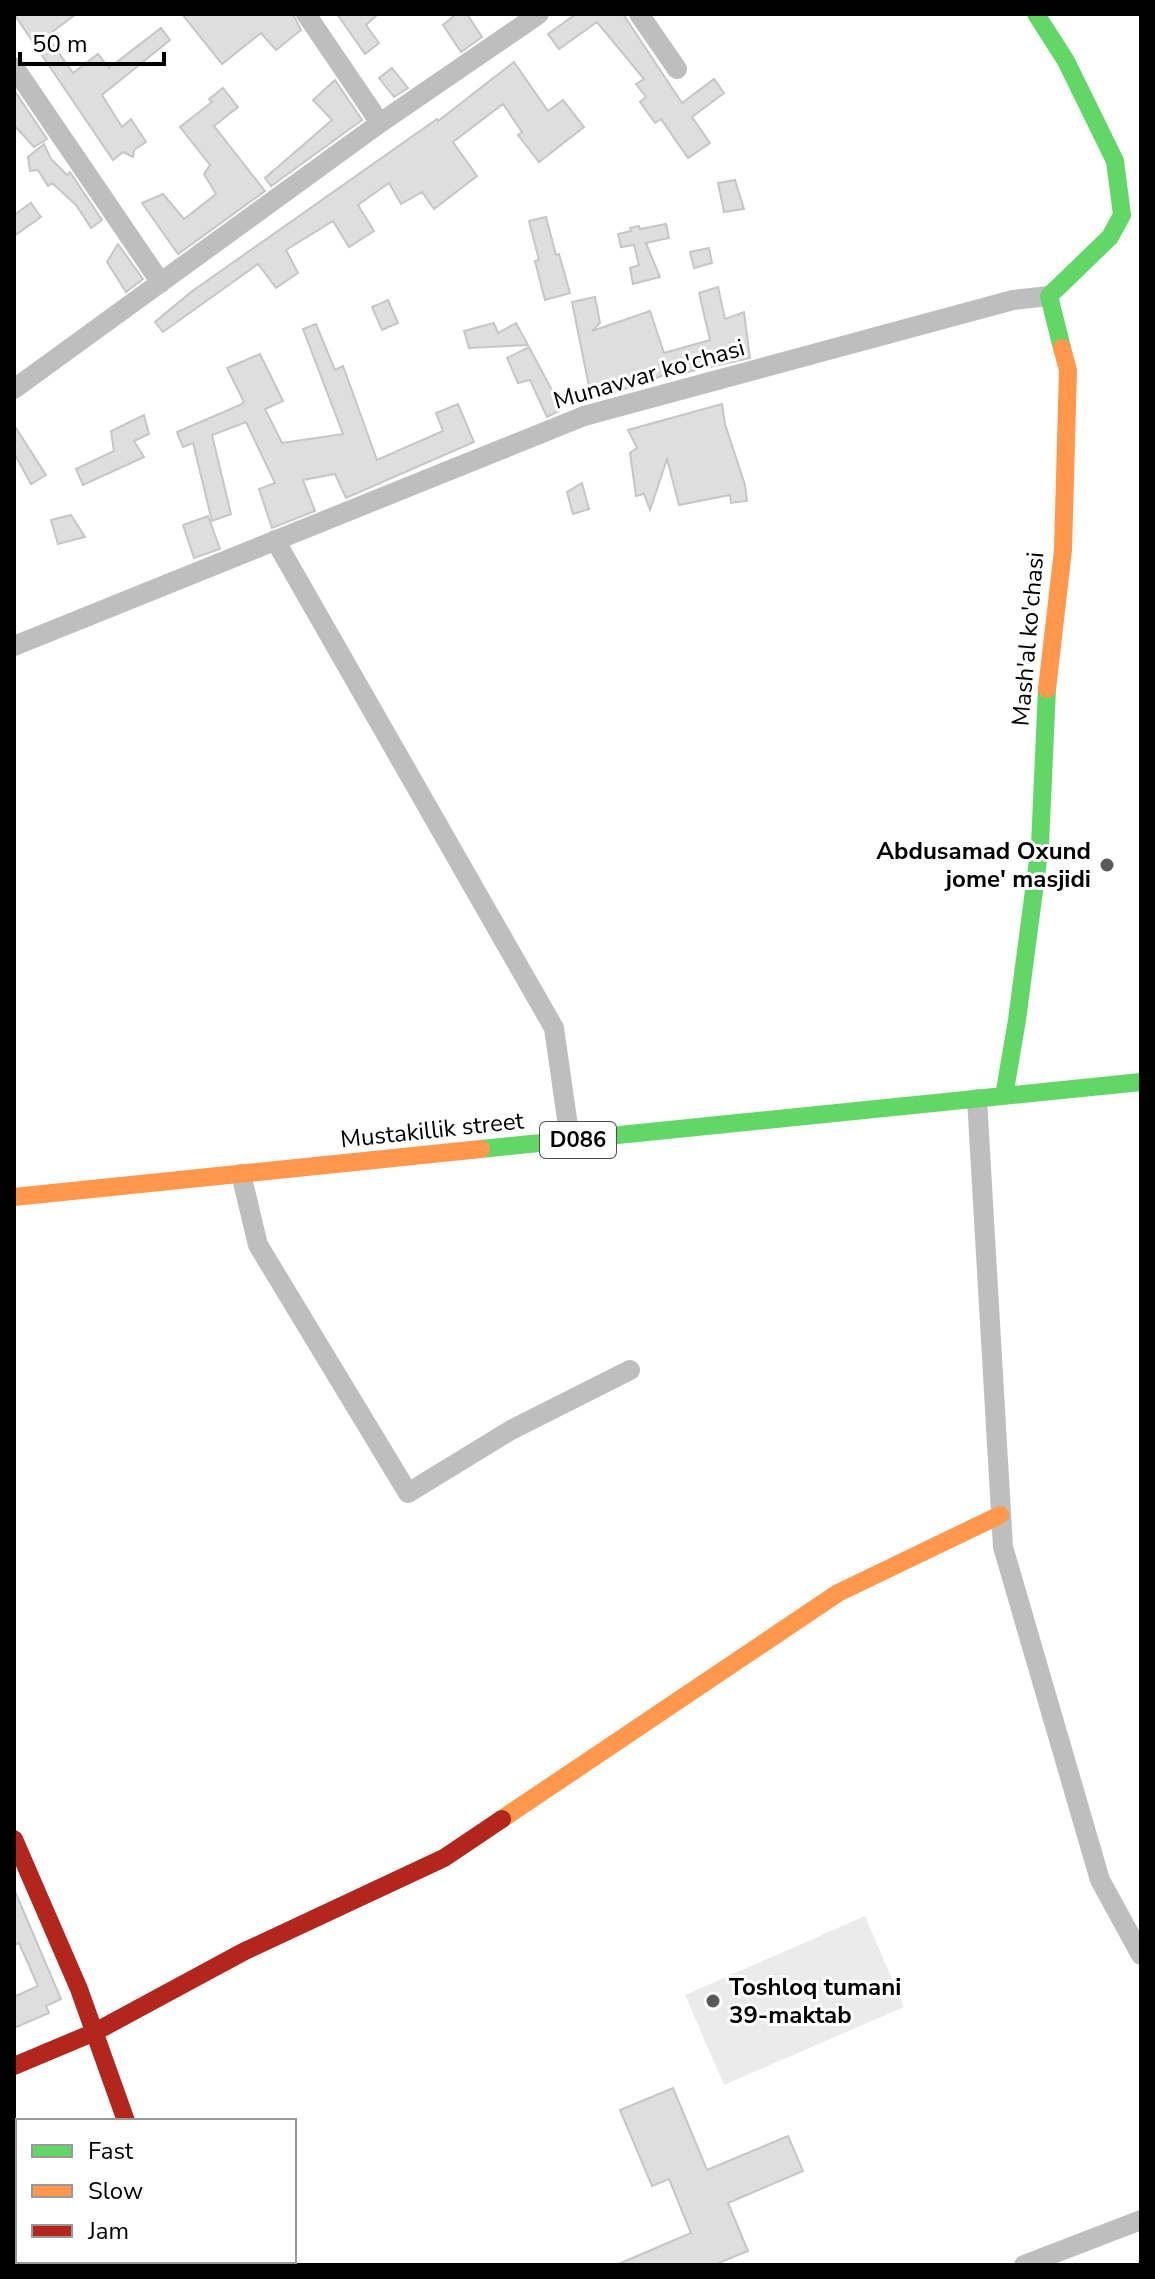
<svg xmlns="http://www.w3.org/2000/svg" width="1155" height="2279" font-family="'Nunito Sans',sans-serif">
<rect width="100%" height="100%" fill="#fff"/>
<!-- green -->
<path fill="#ebebeb" d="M865 1916 904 2007 724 2085 685 1995Z"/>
<!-- building -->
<path fill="#dedede" stroke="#c6c6c6" stroke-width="2" d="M14 14H76L47 36 73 73 98 54 109 68 161 28 170 40 102 95 122 127 131 119 146 142 134 150 133 157 123 152 113 160Z
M182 14H293L301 30 276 50 261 33 222 64Z
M337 14H378L366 25 379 43 365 54Z
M456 14H467L482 37 461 52 443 25Z
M576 14H623L682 103 714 79 724 93 692 117 710 143 688 158 661 119 655 123 640 102 646 97 636 84 644 79 597 22 559 49 548 34Z
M514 62 548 111 563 100 584 127 539 162 518 135 522 132 503 104 453 142 477 176 434 209 422 192 401 204 389 183 358 205 374 231 349 247 333 221 286 250 298 273 276 288 258 264 163 332 155 322 191 292 437 119 438 121Z
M392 68 408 88 394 97 379 78Z
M335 80 362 120 271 186 265 178 332 120 313 100Z
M223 88 238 107 214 126 265 191 178 254 142 203 163 194 184 219 216 194 204 174 210 165 180 127 212 102 209 99Z
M14 90 47 139 34 147 14 125Z
M44 144 51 159 67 175 70 172 102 220 91 228 76 205 52 183 48 186 38 170 30 171 28 157Z
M735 180 744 209 724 212 718 183Z
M31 203 41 217 14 236V215Z
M546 217 556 255 559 254 570 293 545 300 535 261 539 260 529 221Z
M666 224 669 238 646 243 660 277 633 284 630 268 639 265 634 245 621 247 618 234 631 231 630 228 639 226 640 229Z
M118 244 143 279 126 292 107 262Z
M709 248 712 263 694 268 690 252Z
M718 287 725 319 744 312 750 358 683 373 682 369 615 392 591 396 572 302 595 297 600 323 592 331 650 311 664 353 710 340 699 293Z
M388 300 398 323 382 330 372 307Z
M494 323 498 333 516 323 528 345 469 348 464 331Z
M316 324 335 370 343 366 377 460 443 431 436 413 458 404 474 442 346 498 335 474 303 480 315 511 272 528 259 489 275 483 246 422 212 435 231 514 212 521 193 443 183 447 177 432 240 405 244 402 227 368 260 354 283 401 265 409 282 443 343 434 303 329Z
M529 347 562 409 547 417 530 380 518 383 507 358Z
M722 404 725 424 745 485 747 501 731 503 730 495 679 505 667 459 650 510 644 494 636 496 630 453 637 448 628 430Z
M144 415 149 434 134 441 144 457 83 485 76 469 114 451 111 431Z
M14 425 46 475 31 484 14 453Z
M582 483 589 509 573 514 567 492Z
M71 515 85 537 58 544 51 520Z
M208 516 220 549 194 558 183 525Z
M14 1889 61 1999 46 2006 49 2013 14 2028V1997L38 1986 19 1943 14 1945Z
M673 2088 707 2170 788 2136 803 2171 728 2203 748 2251 714 2265H616L691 2233 669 2179 652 2186 620 2110Z"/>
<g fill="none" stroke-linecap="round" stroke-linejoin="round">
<!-- street -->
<path stroke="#bebebe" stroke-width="20" d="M306 14 380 123
M639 14 677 69
M14 67 161 283
M14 389 380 123 539 14
M275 540 554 1028 570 1140
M14 646 584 416 1013 300 1049 296
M977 1099 1003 1547 1100 1880 1141 1955
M241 1174 258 1245 408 1493 511 1430 630 1370
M1024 2265 1141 2220"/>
<!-- fast -->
<path stroke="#63d668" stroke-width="18" d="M1036 14 1066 61 1115 161 1122 215 1110 237 1049 296 1062 348
M1004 1096 1017 1020 1040 845 1047 689
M481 1149 1141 1082
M175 2261 176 2265"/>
<!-- slow -->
<path stroke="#ff974d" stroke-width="18" d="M1047 689 1063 550 1068 370 1062 348
M14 1197 481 1149
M502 1819 838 1593 1000 1515"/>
<!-- jam -->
<path stroke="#b3261e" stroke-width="18" d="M14 1839 79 1989 126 2121
M14 2066 95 2032 243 1952 444 1858 502 1819"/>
</g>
<!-- markers -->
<g fill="#595959" stroke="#fff" stroke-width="3">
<circle cx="1107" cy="865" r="8"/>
<circle cx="713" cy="2001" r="8"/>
</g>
<g text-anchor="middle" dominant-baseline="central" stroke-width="6" stroke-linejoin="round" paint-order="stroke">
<!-- shield labels -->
<rect fill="#fff" stroke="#4c4c4c" stroke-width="2" x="540" y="1122" width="76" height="36" rx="6"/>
<g font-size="22" font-weight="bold" fill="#000">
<text x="578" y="1140">D086</text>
</g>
<!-- street labels -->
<g font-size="24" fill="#000" stroke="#fff">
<text transform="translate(649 374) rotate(-16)">Munavvar ko'chasi</text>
<text transform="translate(1028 639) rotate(-85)">Mash'al ko'chasi</text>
<text transform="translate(432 1130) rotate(-6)">Mustakillik street</text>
</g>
<!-- poi labels -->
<g font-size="24" font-weight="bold" fill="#000" stroke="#fff" text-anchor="end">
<text x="1091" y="851">Abdusamad Oxund<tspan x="1091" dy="28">jome' masjidi</tspan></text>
<text x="729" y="1987" text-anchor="start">Toshloq tumani<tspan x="729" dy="28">39-maktab</tspan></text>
</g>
</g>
<!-- border -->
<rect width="1155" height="2279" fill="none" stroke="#000000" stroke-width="32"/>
<!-- legend -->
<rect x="16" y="2119" width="280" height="144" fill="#ffffff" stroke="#999999" stroke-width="2"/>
<rect x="32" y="2145" width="40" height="12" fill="#63d668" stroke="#999999" stroke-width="2"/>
<text x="88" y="2159" font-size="24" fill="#000000">Fast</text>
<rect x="32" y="2185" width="40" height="12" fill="#ff974d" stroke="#999999" stroke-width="2"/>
<text x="88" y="2199" font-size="24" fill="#000000">Slow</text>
<rect x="32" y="2225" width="40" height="12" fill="#b3261e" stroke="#999999" stroke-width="2"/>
<text x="88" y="2239" font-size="24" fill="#000000">Jam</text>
<!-- scale -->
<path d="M20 52v12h144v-12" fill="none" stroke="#000000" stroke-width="4"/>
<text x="32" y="52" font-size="24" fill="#000000" stroke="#ffffff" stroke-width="6" paint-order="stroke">50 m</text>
</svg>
